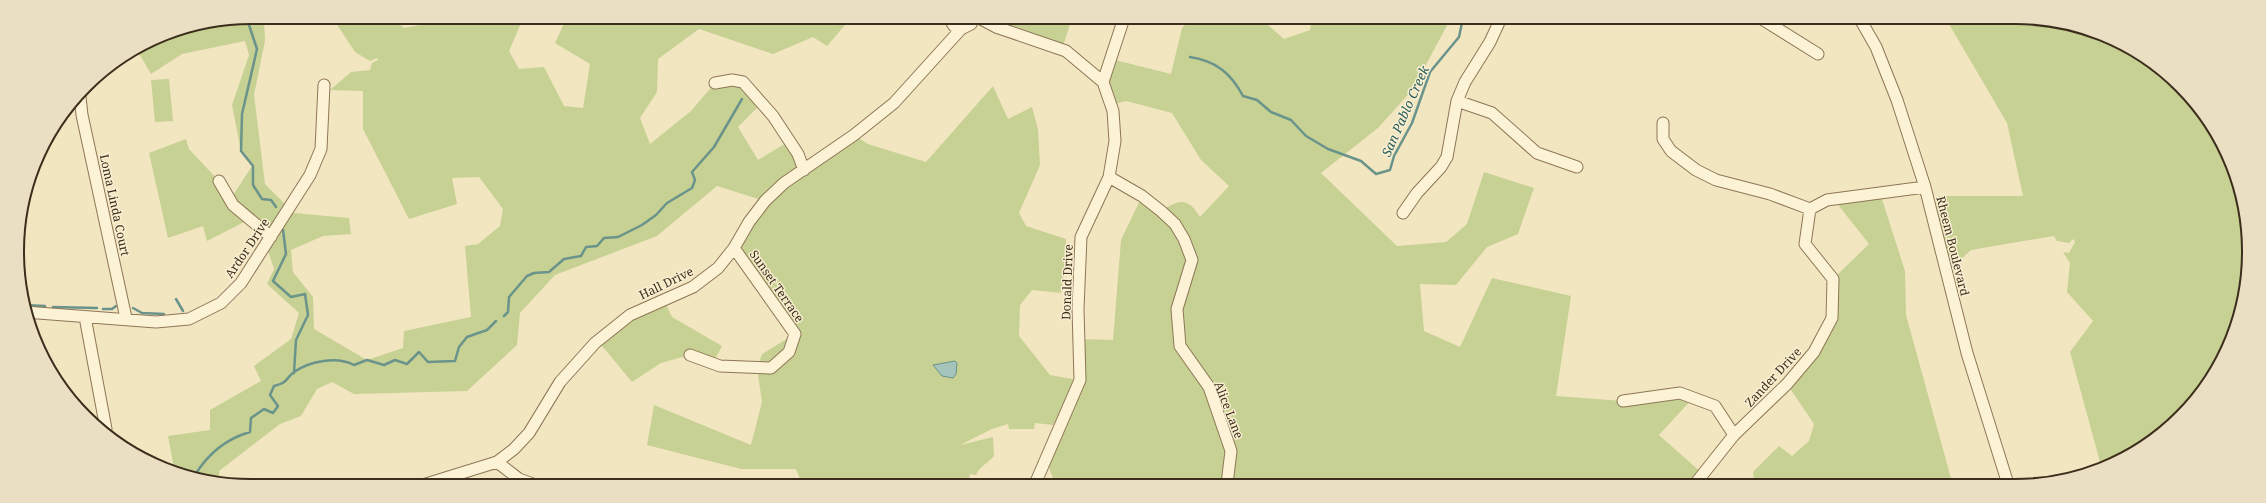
<svg xmlns="http://www.w3.org/2000/svg" width="2266" height="503" font-family="'Noto Serif',serif">
<rect width="100%" height="100%" fill="#f2e6c1"/>
<!-- green -->
<path fill="#c7d193" d="M251 17H264L265 41 254 95 265 184 294 213 349 218 351 234 323 236 291 250 293 272 313 297 314 329 367 360 403 348 404 331 471 317 465 246 478 244 500 226 503 209 479 177 452 178 457 204 409 219 363 129V91L330 90 351 72 370 70 372 63 378 60 377 58 370 61 355 52 332 17H391L404 28 446 20 452 17H513L522 21 509 51 519 69 544 67 564 106 583 108 590 64 555 43 567 17 851 18 827 46 813 37 773 54 699 29 658 59 657 92 640 118 650 144 691 111 715 83 732 80 762 103 738 127 758 160 788 142 804 170 854 135 868 144 926 162 993 86 1008 119 1032 107 1038 129 1040 165 1019 213 1026 226 1066 239 1065 267 1061 293 1032 290 1020 305 1019 336 1050 375 1079 380V339L1113 340 1121 240 1142 196 1161 211C1179 199 1188 197 1200 217L1229 186 1201 160 1172 113 1126 101 1111 105 1103 82 1111 59 1171 74 1182 28 1191 18H1260L1284 39 1310 30 1312 18H1451L1413 89 1378 128 1321 173 1397 246 1446 242 1467 224 1484 172 1534 188 1518 234 1487 247 1456 285 1420 284 1424 331 1460 347 1492 278 1571 296 1556 396 1623 401 1693 398 1659 435 1703 474 1695 484H1055L1046 460 1078 383 1053 425 1035 423 1034 429H1009L1008 424 992 429 960 445 993 437 994 456C987 464 982 464 976 475L970 474 968 483 965 484H802L796 469H741L647 445 654 405 751 445 762 402 757 368 762 354 795 334 734 248 765 201 717 186 657 236 555 275 520 313 517 345 467 391 354 394 332 382 317 389 301 416 280 424 219 471 220 484 174 468 168 436 210 430V410L261 381 254 366 291 339 299 313 267 284 274 269 266 245 250 219 207 241 203 226 168 238 149 153 186 139 189 149 219 181 230 200 252 166 241 151 232 105 249 55 245 41 182 54 151 74 137 50 162 35Z
M986 18H1072L1064 43 1066 51Z
M1946 19H2045L2132 49 2201 109 2241 191 2247 282 2225 355 2180 417 2118 462 2083 473 2082 469 2100 462 2070 352 2093 321 2067 292 2070 263 2063 252 2069 253 2075 242 2073 239 2069 243 2057 241 2054 236 1971 250 1946 273 1931 208 1939 196H2023L2007 123Z
M169 79 173 121 155 122 151 80Z
M1880 193 1905 271 1906 315 1952 482 1943 484H1755L1753 472 1779 446 1792 456 1809 441 1814 424 1787 384 1832 318 1833 279 1869 244 1839 206V198Z
M664 300 672 317 722 346 713 363 690 355 661 363 632 382 598 341Z"/>
<!-- water -->
<path fill="#a4c4bc" stroke="#6a938b" d="M955 361 957 363 956 374 953 378 942 376 933 365Z"/>
<g fill="none" stroke-linecap="round" stroke-linejoin="round">
<!-- stream -->
<path stroke="#6a938b" stroke-width="2.5" d="M254 17 248 22 257 49 242 114 241 151 253 166V185L262 199 271 200 276 207
M1190 57C1216 61 1231 73 1243 96L1257 100 1271 112 1291 120 1306 136 1328 149 1361 161 1376 174 1390 170 1394 156 1412 123 1430 72 1459 37 1463 18
M283 230 286 254 273 281 291 297 305 294 308 315 296 340 294 373
M176 299 183 311
M24 305 45 306
M53 307 97 308
M133 308 142 313 164 314
M103 309H112L116 306
M504 316 508 312 509 297 527 276 534 273 549 272 564 259 581 256 586 247 597 246 604 238 618 237 642 225 656 215 667 203 692 188 695 180 692 172 714 147 742 99
M195 475C208 454 225 439 250 432L251 418 264 409 273 413 278 406 270 395 274 386C289 382 284 380 294 372 310 361 337 356 354 365L367 360 384 365 395 360 407 364 419 352 428 362 455 361 459 347 467 337 487 330 496 321"/>
<defs>
<path id="minor" d="M949 18 954 26 961 29 971 24 973 18
M979 18 996 27 1066 51 1103 82 1113 111 1115 141 1109 177 1081 237 1078 309 1080 380 1035 484
M1762 19 1818 54
M1860 19 1876 47 1897 100 1925 187 1967 353 2008 484
M1103 82 1124 18
M715 83 732 80 743 82 773 116 798 154 804 170
M80 97 82 115 126 318
M1457 101 1492 113 1537 153 1577 167
M1663 123V139L1671 151 1696 170 1716 180 1770 194 1810 209
M1109 177 1142 196 1161 211 1175 224 1184 239 1192 260 1177 309 1180 346 1209 387 1231 451 1227 484
M219 181 233 205 271 237
M1403 213 1417 193 1441 167 1447 157 1457 101 1465 82 1490 42 1501 18
M25 312 156 322 189 319 221 303 241 283 310 175 321 149 324 85
M85 317 106 429
M690 355 720 366 771 368 789 352 795 334 734 248
M1623 401 1680 393 1715 406 1734 435
M497 462 519 479 533 484
M426 484 497 462 514 449 529 433 560 382 595 343 630 315 693 287 718 268 734 248 749 222 765 201 784 183 854 135 894 103 961 29
M1695 484 1734 435 1787 384 1814 352 1832 318 1833 279 1805 244 1810 209 1827 200 1925 187"/>
</defs>
<!-- minor casing -->
<use href="#minor" stroke="#8e7656" stroke-width="13"/>
<!-- minor -->
<use href="#minor" stroke="#fcf2d5" stroke-width="11"/>
</g>
<g text-anchor="middle" dominant-baseline="central" stroke-width="3" stroke-linejoin="round" paint-order="stroke">
<!-- street labels -->
<g font-size="12" fill="#3c2d1c" stroke="#f9efd1">
<text transform="translate(115 205) rotate(78)">Loma Linda Court</text>
<text transform="translate(1953 246) rotate(76)">Rheem Boulevard</text>
<text transform="translate(247 248) rotate(-56)">Ardor Drive</text>
<text transform="translate(1067 282) rotate(-88)">Donald Drive</text>
<text transform="translate(666 283) rotate(-26)">Hall Drive</text>
<text transform="translate(777 286) rotate(55)">Sunset Terrace</text>
<text transform="translate(1773 377) rotate(-47)">Zander Drive</text>
<text transform="translate(1229 410) rotate(69)">Alice Lane</text>
</g>
<!-- water labels -->
<g font-size="13" font-style="italic" fill="#2a5d5c" stroke="#f9efd1">
<text transform="translate(1405 111) rotate(-66)">San Pablo Creek</text>
</g>
</g>
<!-- crop -->
<path d="M0 0H2266V503H0ZM251 24H2015A227 227 0 0 1 2242 251V252A227 227 0 0 1 2015 479H251A227 227 0 0 1 24 252V251A227 227 0 0 1 251 24Z" fill="#eadfc3" fill-rule="evenodd"/>
<path fill="none" stroke="#3c2d1c" stroke-width="2" d="M251 24H2015A227 227 0 0 1 2242 251V252A227 227 0 0 1 2015 479H251A227 227 0 0 1 24 252V251A227 227 0 0 1 251 24Z"/>
</svg>
